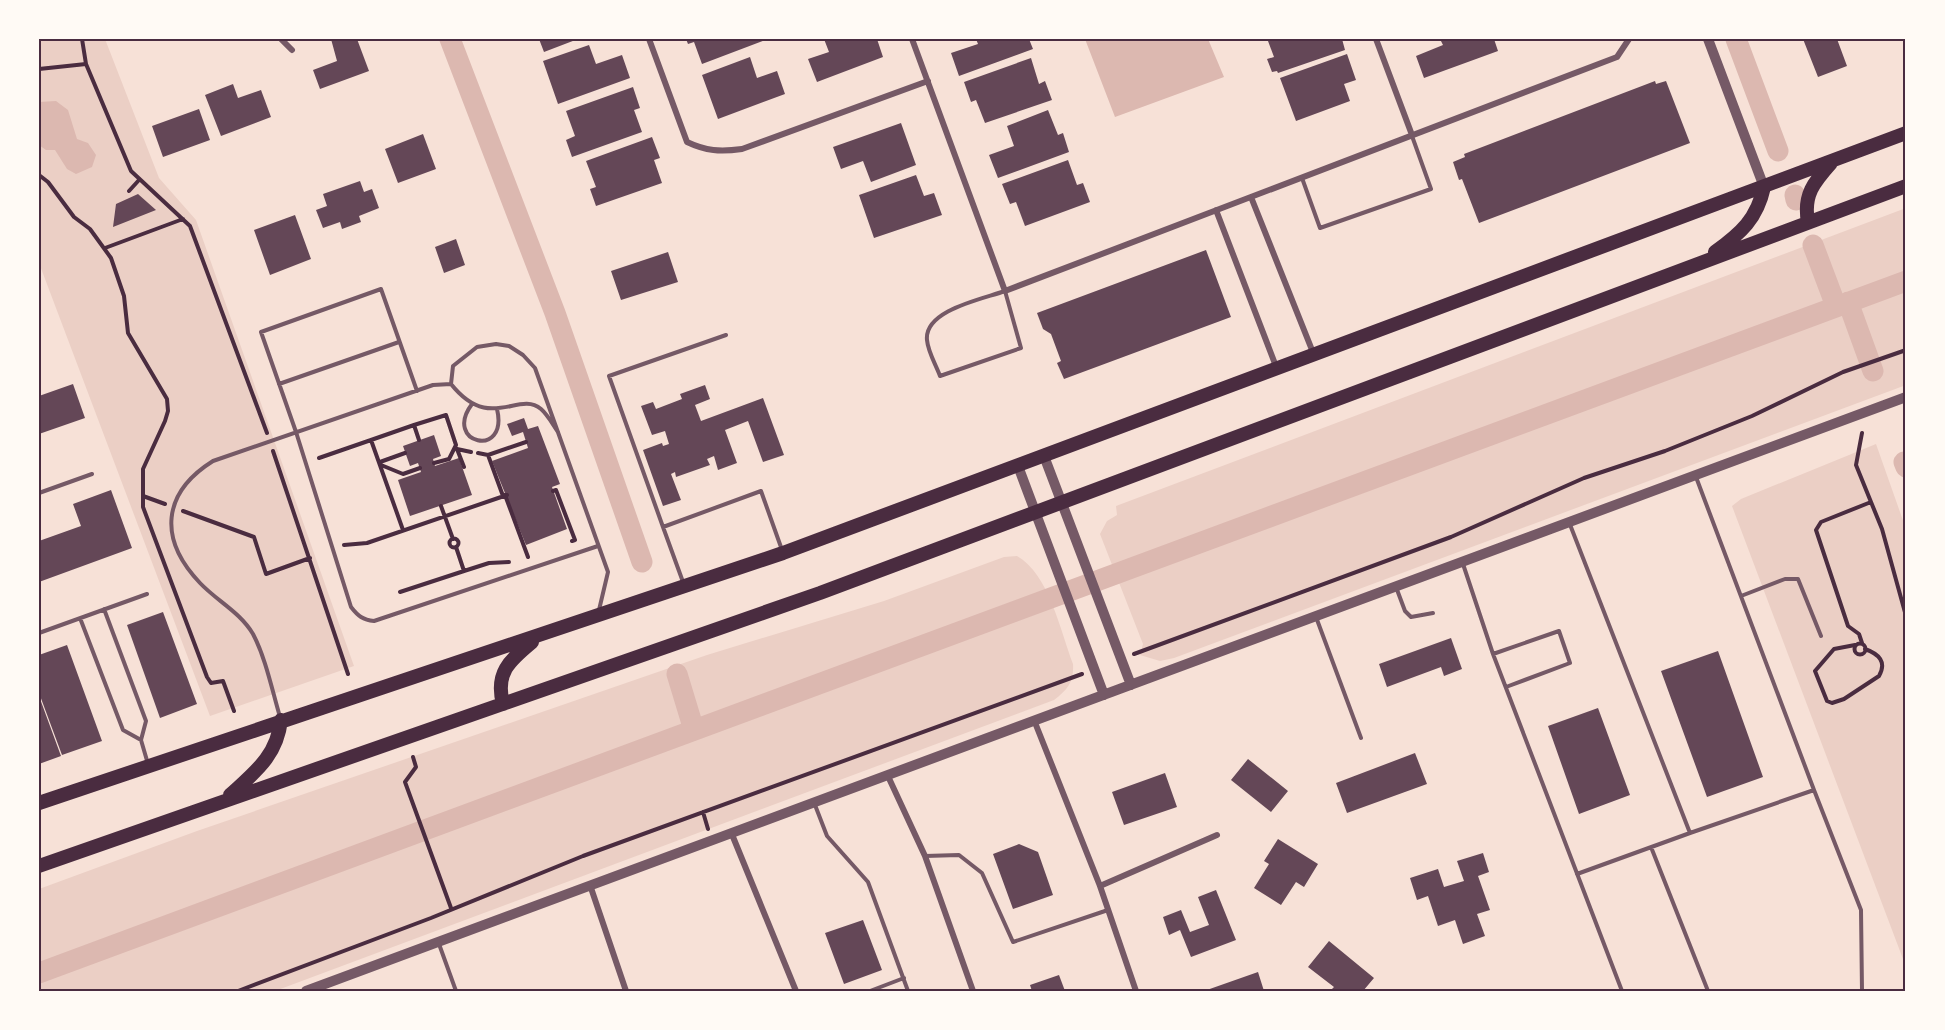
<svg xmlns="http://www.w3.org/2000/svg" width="1945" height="1030" font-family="Overpass,sans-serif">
<rect width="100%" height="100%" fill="#f7e1d7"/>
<!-- green -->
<path fill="#ebcfc5" d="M39 39H105L159 178 196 220 354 666 210 716 39 263Z
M1906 208V385L1174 658 1160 661 1140 655 1143 644 1100 534 1107 521 1117 515 1116 506Z
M1876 444 1906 529V967L1732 506 1741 499Z
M1017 556C1049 574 1060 630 1073 664 1074 682 1068 689 1054 700L275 991H39V889L197 831 707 655 884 601 1004 557Z"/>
<!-- water -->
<path fill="#dcb8b0" d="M1085 39H1208L1224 77 1115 117Z
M56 101 68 110 77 139 88 143 96 155 92 167 76 174 67 169 55 150H46L39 145V102Z"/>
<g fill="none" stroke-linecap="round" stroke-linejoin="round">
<!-- canal -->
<path stroke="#dcb8b0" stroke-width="21" d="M450 39 555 313 642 562
M1736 39 1778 151
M1795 195 1796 200
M1813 245 1836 306
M1848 302 1873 371
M1904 462 1906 467
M677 674 694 730
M39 973 1906 281"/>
</g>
<!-- building -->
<path fill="#644757" d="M331 39H357L369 71 320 89 313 70 337 61Z
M539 39H578L544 52Z
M686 39H768L702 64 694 42 688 44Z
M824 39H877L883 57 817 82 808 59 829 52Z
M976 39H1029L1033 49 959 76 951 53 978 44Z
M1275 39H1342L1345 50 1278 73 1277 71 1272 72 1267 59 1274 57 1268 41Z
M1440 39H1494L1498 51 1424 78 1416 56 1443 45Z
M1803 39H1837L1847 66 1818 77Z
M589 45 596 64 622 55 630 78 558 104 543 61Z
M1347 54 1356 80 1344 84 1350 101 1296 121 1280 78Z
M750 57 757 78 777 71 785 94 718 119 702 75Z
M1031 58 1039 84 1045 81 1052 100 985 123 976 100 971 102 964 82Z
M1655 81 1656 84 1666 81 1690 143 1479 223 1462 179 1459 180 1453 162 1465 157 1464 154Z
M233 84 238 98 261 90 271 117 221 136 205 95Z
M633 87 640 108 634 110 642 132 572 157 566 140 575 136 566 111Z
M199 109 210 140 163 157 152 126Z
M1048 110 1058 135 1063 133 1069 152 998 178 989 155 1014 146 1007 126Z
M901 123 916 165 871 182 863 161 841 169 833 147Z
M423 134 436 169 398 183 385 149Z
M652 137 660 158 654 160 662 183 596 206 590 189 596 187 586 161Z
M1068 160 1077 185 1083 183 1090 202 1025 226 1016 202 1010 204 1002 184Z
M916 175 924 196 934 193 942 215 874 238 859 195Z
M360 181 364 192 372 189 379 208 359 216 361 222 342 229 340 222 323 228 316 210 327 206 323 194Z
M138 194 156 210 113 227 116 204Z
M295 215 311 259 270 275 254 230Z
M456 239 465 265 444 273 435 247Z
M1206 250 1231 317 1064 379 1057 363 1061 361 1051 334 1043 329 1037 313Z
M668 252 678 282 621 300 611 271Z
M73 384 85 418 39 434V396Z
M705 385 710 399 695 405 701 421 763 398 784 455 763 462 748 421 725 430 737 463 718 470 714 456 707 459 710 465 676 477 675 472 671 474 681 500 663 506 643 450 662 443 663 446 669 444 665 431 652 435 641 406 653 402 656 409 682 399 680 394Z
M524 418 528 429 538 426 560 484 552 487 567 529 526 545 492 461 528 448 523 432 512 436 507 424Z
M434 435 441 456 433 459 435 466 459 458 472 495 410 516 398 480 421 472 418 463 410 466 403 446Z
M111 490 132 548 39 582V541L81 526 73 504Z
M163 612 197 704 160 718 127 625Z
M1451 638 1462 669 1444 676 1441 667 1387 687 1379 664Z
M67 645 102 741 62 755 39 693V655Z
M1718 651 1763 777 1707 797 1661 671Z
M39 696 61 756 39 764Z
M1598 708 1630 795 1579 814 1548 726Z
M1415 753 1427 784 1347 813 1336 783Z
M1248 759 1288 791 1271 812 1231 780Z
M1165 773 1177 807 1124 825 1112 792Z
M1278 839 1318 864 1304 887 1296 882 1281 905 1254 888 1269 864 1264 861Z
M1019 844 1038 852 1053 895 1013 909 993 854Z
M1483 853 1489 872 1478 876 1490 910 1477 914 1485 936 1463 944 1455 920 1438 926 1428 896 1417 900 1410 878 1438 869 1444 887 1464 881 1457 861Z
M1216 890 1236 940 1191 957 1180 930 1169 935 1163 917 1181 910 1190 932 1209 925 1198 897Z
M863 920 882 970 844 984 825 933Z
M1329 941 1374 978 1363 991H1330L1334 987 1308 967Z
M1258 972 1264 991H1204Z
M1059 975 1065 991H1032L1030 985Z"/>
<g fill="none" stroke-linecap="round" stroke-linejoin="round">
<!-- path -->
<path stroke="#4a2c40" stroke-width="4" d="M82 39 86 64 131 171 190 226 267 433
M39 69 86 64
M39 175 48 182 74 217 90 229 111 258 124 296 128 333 167 399 168 411 165 421 143 469V507L207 677 211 683 223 681 234 711
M129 191 139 180
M105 248 183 219
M414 425 446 415 456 445 449 459 434 463
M371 440 414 425 419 440
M457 449 471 452
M457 449 464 467
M273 451 348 674
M478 453 488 455 503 496
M488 455 526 442
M319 458 371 440 403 530
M380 462 405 453
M381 465 403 474 420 468
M553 491 556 490 575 540 572 541
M505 495 528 557
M143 496 165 504
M1871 502 1882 529 1906 616
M441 506 453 539
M183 511 254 537 266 574 310 558
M449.5 543a4.5 4.5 0 1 1 9 0a4.5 4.5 0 1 1-9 0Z
M344 545 367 543 507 495
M456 547 464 571 489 563 509 562
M400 592 464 571
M1862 643 1859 634 1848 626 1816 530 1821 522 1871 502 1856 465 1862 433
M1854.5 649a5.5 5.5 0 1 1 11 0a5.5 5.5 0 1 1-11 0Z
M1855 645 1834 649 1815 671 1827 701 1832 703 1844 699 1879 676C1887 662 1879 654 1865 649
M1134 654 1451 537 1584 478 1665 451 1752 416 1843 372 1906 350
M413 757 416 767 405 782 451 908
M703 812 708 829
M238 991 431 918 583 856 1082 674"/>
<!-- service -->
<path stroke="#755966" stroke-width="4" d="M1302 178 1320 228 1431 189 1412 136
M1005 291 1021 348 940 376C936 365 928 352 927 340 924 310 983 299 1005 291Z
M726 335 609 376 663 527 761 491 782 550
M279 384 399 342
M417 391 381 289 261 332 296 432 351 607C358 616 363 620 374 621L598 546
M472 404C442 444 509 459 497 409
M558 432C553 425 548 415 541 409 518 390 490 433 451 384L453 366 477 347 496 344 509 346 523 355 535 368 608 572 599 610
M39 493 92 474
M1569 522 1690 833 1814 790 1696 477
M663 527 683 582
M1463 564 1493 654 1622 991
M1396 587 1405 611 1411 617 1433 613
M1741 596 1785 579H1798L1821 636
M104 609 146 721 141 740 148 764
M1316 617 1361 738
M80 618 123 730 141 740
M39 633 147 594
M1493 654 1559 631 1570 663 1506 687
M280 717C272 690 266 659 253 634 240 612 217 601 200 583 158 539 162 493 213 461L433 385 451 384
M1814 790 1861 910 1862 991
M815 805 827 836 868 882 908 991
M1651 847 1708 991
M925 856 959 855 982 873 1013 942 1108 910
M1577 874 1690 833
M439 944 456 991
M870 991 904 978"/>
<!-- minor -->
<path stroke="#755966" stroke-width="6" d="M281 39 292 50
M649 39 687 142C706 151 720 152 742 149L928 81
M912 39 1005 291 1617 57 1629 39
M1376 39 1412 135
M1251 197 1314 355
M1216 210 1277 369
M1034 720 1100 886 1136 991
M887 774 925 856 973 991
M731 832 796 991
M590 885 626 991
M1100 886 1217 835"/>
<!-- tertiary -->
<path stroke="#755966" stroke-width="10" d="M1708 39 1764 187
M1044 456 1131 685
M1018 466 1104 695
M306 991 1906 397"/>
<!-- primary -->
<path stroke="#4a2c40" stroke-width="14" d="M1808 222C1803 195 1814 182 1831 163
M1715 252C1741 233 1757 219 1764 187
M503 704C495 673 509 661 532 642
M230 795C255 772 277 756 281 720
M39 803 783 553 1906 133
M39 866 820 593 1906 186"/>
</g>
<!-- border -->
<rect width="1945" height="1030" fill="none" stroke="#fffaf5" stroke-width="81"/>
<rect x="40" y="40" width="1864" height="950" fill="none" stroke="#4a2c40" stroke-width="2"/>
</svg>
